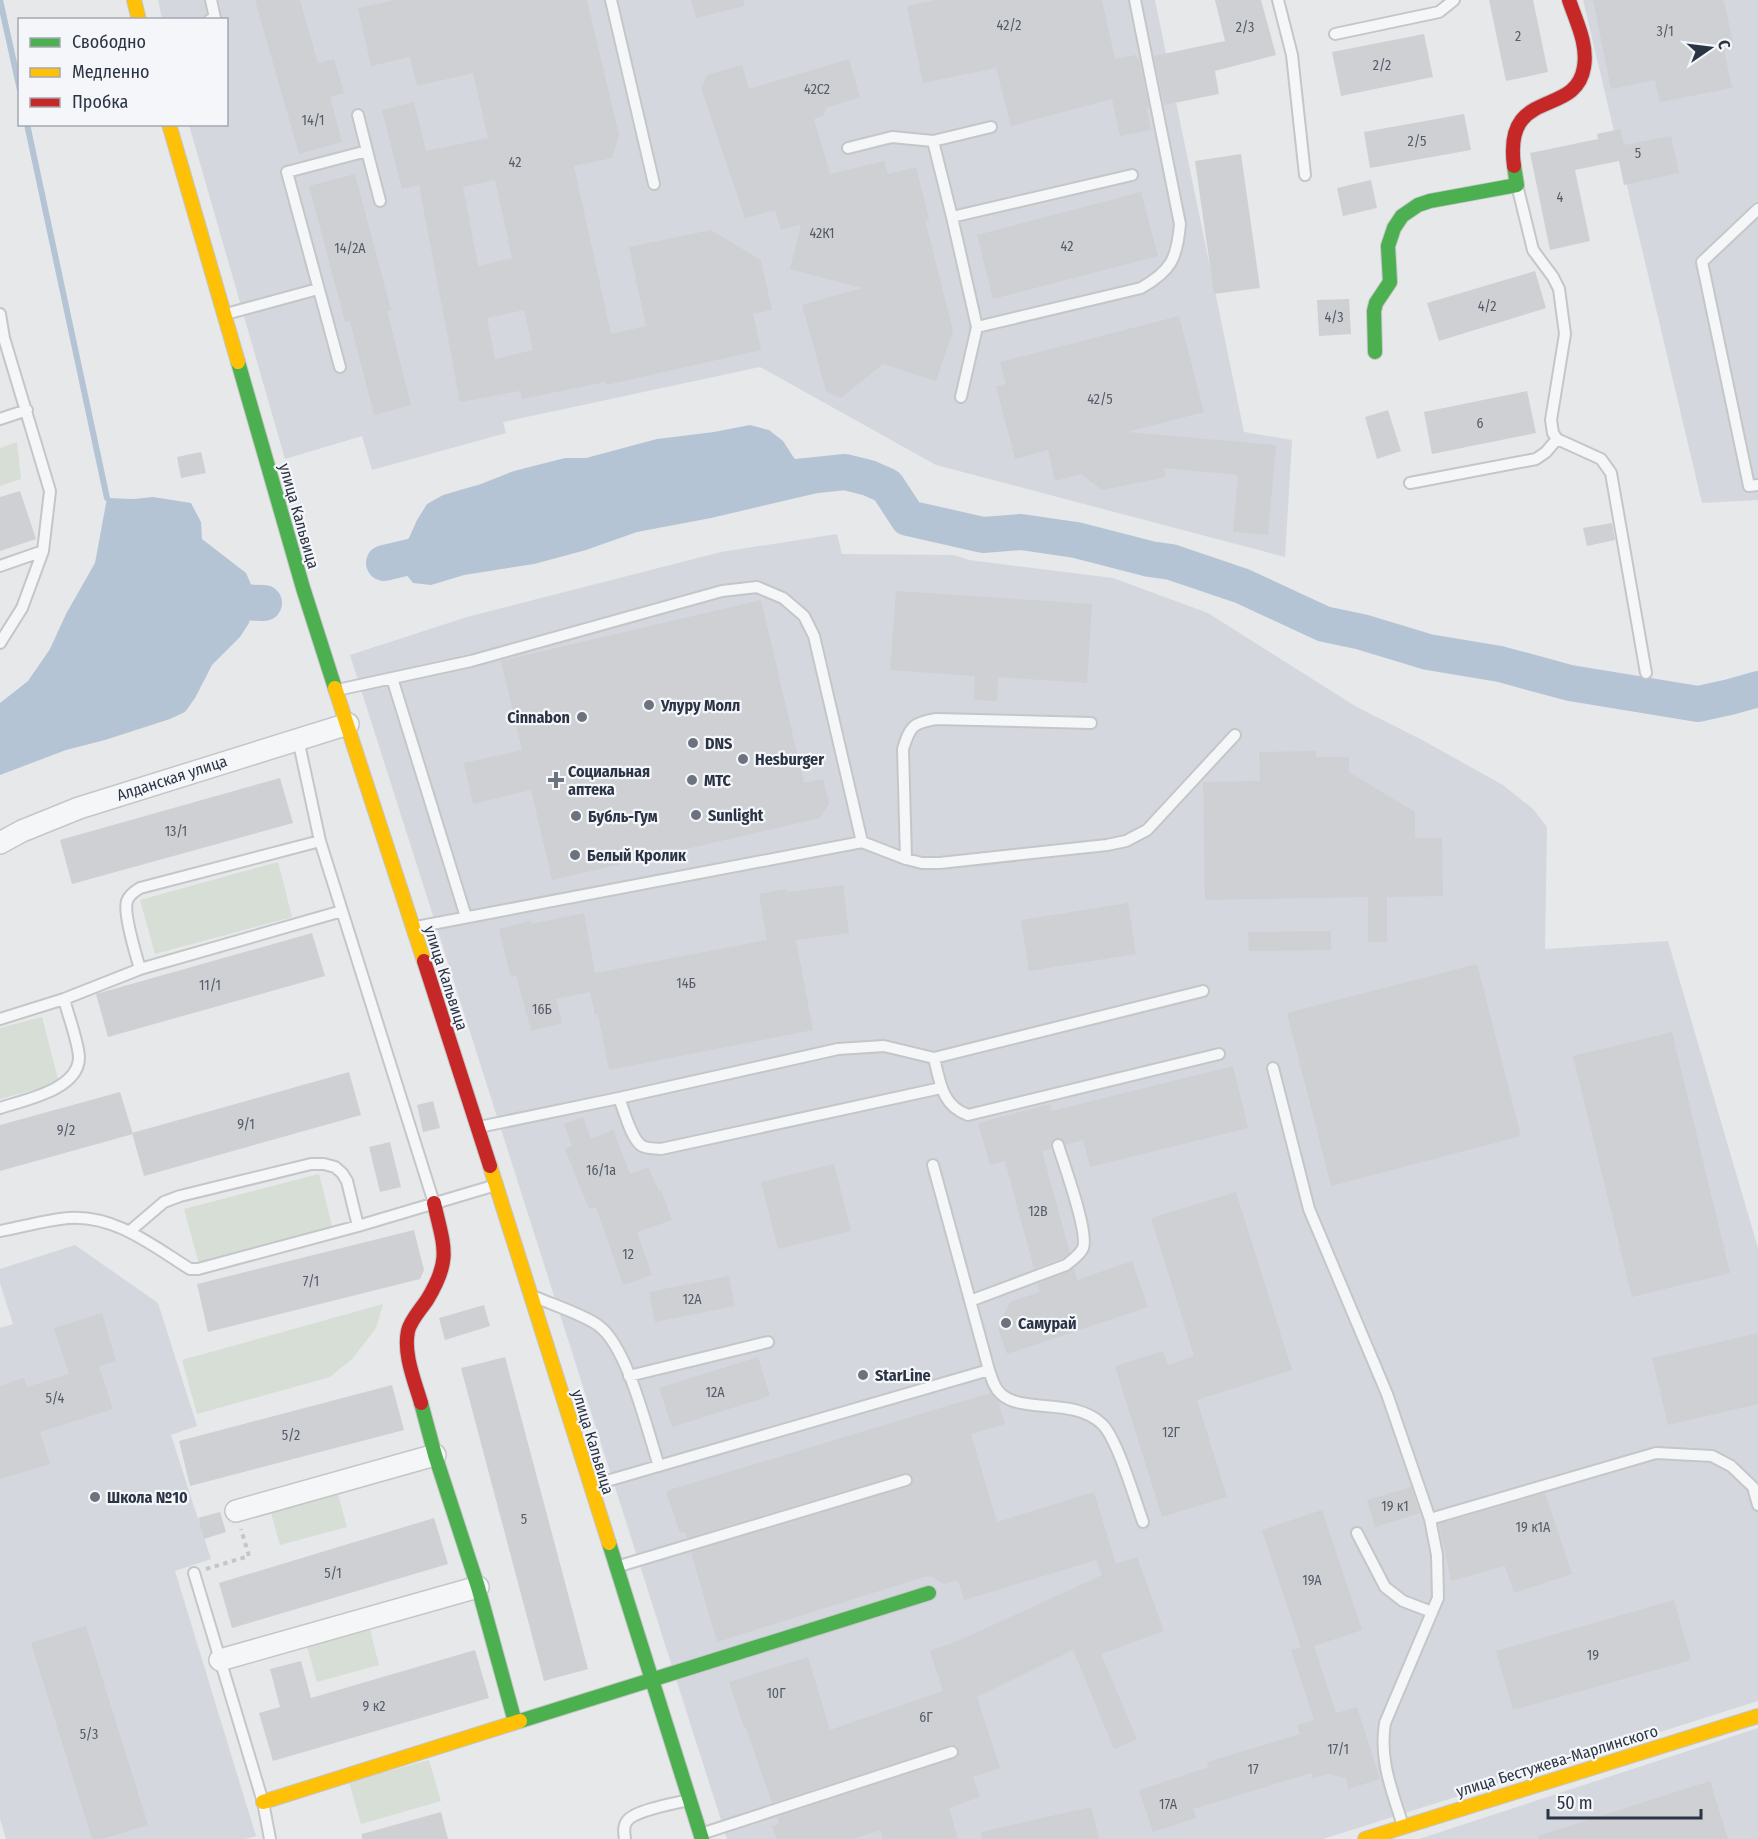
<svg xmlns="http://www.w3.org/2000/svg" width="1758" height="1839" font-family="'Fira Sans Condensed',sans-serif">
<rect width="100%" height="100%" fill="#e6e8ea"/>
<!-- built -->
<path fill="#d4d7dd" d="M158 0H1155L1244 432 1292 440 1285 557 936 465 760 367 503 422 506 433 372 470 362 436 285 459 189 125 226 124V20L162 19Z
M1583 0H1758V500L1702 503Z
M837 534 842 554 954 555 969 560 1113 578 1208 613 1355 706 1424 741 1503 785 1533 809 1547 827 1545 949 1668 941 1758 1248V1701L1323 1839H727L350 655 467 617 721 552Z
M75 1245 158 1303 197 1426 171 1435 211 1559 175 1571 256 1836 245 1839H6L0 1819V1328L13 1324 0 1283V1269Z
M1758 1728V1839H1419Z"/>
<!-- green -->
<path fill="#d6ded6" d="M17 442 21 479 0 486V448Z
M278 862 292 917 155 954 140 900Z
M42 1017 59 1083 0 1099V1028Z
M319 1174 333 1230 199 1264 184 1209Z
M383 1304 376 1328 353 1358 330 1377 197 1414 182 1360Z
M337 1491 347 1527 280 1545 270 1509Z
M370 1630 379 1665 317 1682 307 1647Z
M429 1760 441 1801 361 1824 349 1782Z"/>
<!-- water -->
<path fill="#b4c4d5" d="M750 425 769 430 783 441 794 458 809 468 845 472 839 488 711 518 637 532 586 550 534 564 464 575 431 585 413 583 390 554 409 538 417 520 427 504 443 495 481 484 514 471 565 458H586L657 439 714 432Z
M153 497 191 503 201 522 202 539 246 573 253 589 249 623 240 637 212 665 195 698 185 712 170 719 105 740 66 750 0 775V703L28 681 50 649 66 614 95 563 107 498 134 499Z"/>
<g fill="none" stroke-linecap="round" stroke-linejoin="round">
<!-- stream -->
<path stroke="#b4c4d5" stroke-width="6" d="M0 0 20 90
M27 124 107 498"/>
<!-- river -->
<path stroke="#b4c4d5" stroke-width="36" d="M797 477 845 472 869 478 887 486 908 518 983 535 1021 532 1076 540 1150 559 1171 562 1242 586 1324 624 1362 632 1428 652 1500 664 1570 683 1698 704 1730 697 1758 689
M384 563 444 549
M205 602 207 601 264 603"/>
</g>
<!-- building -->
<path fill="#ced0d3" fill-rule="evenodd" d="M255 0H300L318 63 334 59 344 93 330 97 342 142 299 154Z
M395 0H587L619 135 612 158 574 166 611 334 646 326 629 247 711 230 761 260 772 310 753 314 761 350 606 385 605 382 522 399 520 391 460 402 419 185 402 189 382 110 414 102 426 151 488 138 473 73 417 86 410 57 371 66 358 8ZM495 180 512 258 478 266 463 187ZM524 310 533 350 495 359 487 318Z
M691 0H744V6L696 18Z
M935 0H1102L1115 59 1136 55 1137 59H1139L1149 108H1147L1151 130 1120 136 1112 99 1011 126 996 68 923 83 907 6Z
M1215 0H1261L1276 55 1215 71 1219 94 1164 105 1154 56 1225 41Z
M1489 0H1533L1548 72 1506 81Z
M1593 0H1724L1734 48 1724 50 1732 88 1660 102 1655 80 1611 89Z
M1424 34 1433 77 1341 96 1332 52Z
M849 59 860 97 826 108 823 116 814 119 830 174 884 161 888 174 916 167 929 219 925 220 953 331 936 381 883 364 841 398 826 391 802 305 862 288 790 269 801 224 781 230 775 210 745 218 701 88 707 75 742 65 749 89Z
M1464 114 1471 150 1370 168 1364 132Z
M1620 129 1624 145 1671 136 1679 173 1624 185 1619 161 1575 170 1590 241 1550 250 1530 153 1598 139 1597 134Z
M1241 154 1260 288 1214 294 1195 161Z
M355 174 391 310 387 311 411 405 374 415 350 321 345 322 309 186Z
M1371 180 1377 208 1343 216 1337 188Z
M1141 192 1158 256 993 299 977 235Z
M1535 271 1546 308 1439 341 1427 303Z
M1349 299 1351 334 1319 336 1317 300Z
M1179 316 1204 412 1127 432 1276 445 1268 535 1233 532 1238 475 1164 468 1166 477 1102 490 1081 474 1055 481 1048 450 1015 459 996 386 1006 384 1000 362Z
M1527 391 1536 433 1432 454 1424 412Z
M1388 410 1401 451 1377 459 1365 417Z
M201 452 206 473 181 478 177 457Z
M20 491 36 539 0 551V497Z
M1612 523 1615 540 1587 546 1583 528Z
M896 591 1092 604 1087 683 998 677 997 701 974 700 975 676 890 670Z
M761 600 804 783 823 779 829 804 820 818 552 880 531 790 473 804 464 763 522 750 501 661Z
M1316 751V757H1349V772L1415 812V838H1442L1443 896 1387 897V942H1368V897L1205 900 1203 782 1260 781 1259 752Z
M280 778 293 823 72 884 60 840Z
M843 885 849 933 796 940 813 1030 609 1070 598 1014 595 1015 590 992 556 999 562 1023 531 1031 516 975 511 977 499 929 530 921 531 924 584 913 595 973 767 940 759 894 786 889 787 892Z
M1128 903 1136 954 1029 971 1021 920Z
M1331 931V950L1249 951 1248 932Z
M312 933 325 976 108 1037 96 994Z
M1477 964 1521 1136 1331 1186 1287 1013Z
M1672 1032 1730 1273 1632 1297 1573 1056Z
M1233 1066 1248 1128 1090 1167 1083 1140 1066 1145 1060 1138 1053 1140 1051 1149 1042 1151 1070 1253 1062 1258 1034 1269 1005 1161 990 1165 978 1123 1050 1104 1052 1111Z
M349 1072 361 1115 144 1176 132 1133Z
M120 1092 133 1134 0 1171V1125Z
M433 1101 440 1128 423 1132 417 1105Z
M583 1117 591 1139 613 1130 630 1174 648 1167 659 1191 661 1190 672 1220 637 1232 652 1275 623 1285 596 1207 589 1209 565 1149 572 1146 564 1124Z
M390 1142 401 1187 380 1192 369 1147Z
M834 1164 851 1231 778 1249 761 1182Z
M1236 1192 1292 1370 1197 1400 1227 1497 1162 1517 1115 1366 1163 1351 1168 1365 1194 1356 1151 1218Z
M414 1230 424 1270 420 1279 208 1332 197 1284Z
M1132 1261 1148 1307 1007 1354 998 1328 1010 1302 1040 1292 1038 1284 1074 1268 1077 1280Z
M729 1276 735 1306 655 1322 649 1292Z
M484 1305 490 1326 445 1340 439 1318Z
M102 1313 116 1361 99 1366 113 1409 40 1432 50 1464 0 1479V1386L24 1378 27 1387 69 1374 54 1328Z
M1758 1333V1404L1668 1425 1652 1358Z
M505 1357 588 1669 544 1681 461 1368Z
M758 1357 770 1396 672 1427 659 1388Z
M392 1385 404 1430 190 1486 179 1441Z
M990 1393 998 1401 1005 1424 971 1434 997 1522 1094 1492 1116 1564 1137 1557 1164 1631 1101 1654 1137 1739 1114 1749 1073 1650 977 1697 1000 1768 973 1777 980 1797 949 1808 958 1839H882L881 1830 853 1839H777L772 1826 779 1824 777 1817 954 1759 958 1757 959 1750 957 1746 950 1745 772 1803 746 1728H744L729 1682 808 1657 830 1730 943 1691 930 1651 958 1641 1102 1575 1096 1560 964 1600 958 1580 943 1584 933 1577H924L717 1642 691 1552 908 1487 913 1482V1477L908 1473H904L687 1538 685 1532 680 1533 666 1491Z
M1411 1487 1420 1513 1375 1527 1367 1500Z
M1545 1493 1572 1574 1514 1593 1505 1566 1451 1581 1439 1524Z
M1322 1510 1362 1630 1314 1646 1336 1713 1357 1707 1380 1779 1348 1789 1346 1778 1328 1774 1313 1778 1311 1773 1193 1809 1196 1818 1153 1832 1139 1790 1209 1767 1207 1762 1300 1734 1297 1725 1314 1720 1291 1650 1301 1647 1262 1530Z
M220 1512 226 1532 204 1539 198 1518Z
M434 1518 448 1564 232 1628 219 1583Z
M1674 1600 1691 1660 1513 1710 1496 1651Z
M86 1626 148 1825 102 1839H92L31 1643Z
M475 1650 489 1698 273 1761 259 1713 280 1707 270 1669 301 1661 311 1698Z
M1710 1781 1728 1839H1539L1538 1836Z
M1091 1807 1099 1839H982L981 1832Z
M441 1812 448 1839H362V1834Z"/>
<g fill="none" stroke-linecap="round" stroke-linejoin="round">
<defs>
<path id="lane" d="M611 0 654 184
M1278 0 1292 55 1305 175
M210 20 215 18 211 0
M1335 34 1439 12 1454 0
M933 141 991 127
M848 148 892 137 933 141 952 217
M367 151 380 201
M1132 175 952 217 977 327 1141 288C1171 271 1177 259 1180 224L1135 0
M1758 209 1702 262 1749 486 1758 485
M0 314 4 338 50 491 43 551 22 608 0 643
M226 314 318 289
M340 367 287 172 367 151 358 115
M961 397 977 327
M0 419 27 410
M1557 439 1601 459 1611 473 1646 673
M1410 483 1536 459 1546 452 1557 439 1553 433 1551 420 1565 334 1559 289 1553 277 1533 250 1517 185
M0 566 43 551
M392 678 466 917
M337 690 471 661 722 591 757 587 783 598 804 616 814 636 862 842 416 927
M298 739 320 841 434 1203
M862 842 906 859 903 749C910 727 912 723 936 719L1091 723
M906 859 922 863H940L1107 845 1126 841 1147 830 1235 735
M140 969C136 955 123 913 127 901 129 895 135 891 140 888L320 841
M0 1019 64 999
M934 1058C940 1082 942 1106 968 1115L1219 1054
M1273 1068 1309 1209 1387 1394 1430 1519 1437 1555 1438 1598 1385 1723C1379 1761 1392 1790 1403 1826
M619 1098C624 1110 631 1139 642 1146 648 1149 655 1148 661 1149L941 1088
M0 1108C24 1100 78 1090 79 1058 79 1044 68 1015 64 999L140 969 342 911
M479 1127 619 1098 838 1049 884 1046 934 1058 1203 991
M0 1231C22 1227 46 1220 68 1218 114 1214 153 1246 190 1269H198L358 1226 496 1185
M130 1231 164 1202 180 1196 311 1164H324L335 1167 342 1173 347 1181 358 1226
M535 1297C551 1304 587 1316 599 1326 628 1348 647 1430 659 1466
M970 1301 1066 1265C1072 1260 1080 1255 1083 1248 1089 1232 1064 1165 1058 1145
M989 1370C992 1379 994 1388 1001 1394 1023 1414 1074 1397 1102 1424 1117 1438 1135 1500 1143 1522
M629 1376 768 1342
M593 1485 989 1370 933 1165
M1430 1519 1656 1453 1712 1456 1731 1466 1753 1487 1758 1505
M1357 1533 1385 1587 1403 1601 1432 1612
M616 1567 906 1480
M194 1573 263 1802 270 1839
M701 1834 952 1752
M625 1839C624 1833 623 1826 627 1821 635 1810 676 1803 689 1800"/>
<path id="street" d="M0 843 22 831 79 808 348 724
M236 1511 435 1455
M220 1660 478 1587"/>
<path id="fast" d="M1375 352 1374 311 1376 303 1390 282 1388 246 1394 228 1402 216 1418 205 1430 201 1517 185 1514 166
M238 362 303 588 335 688
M421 1403 435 1455 478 1587 515 1722
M609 1543 702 1839
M520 1721 929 1593"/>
<path id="slow" d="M134 0 139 20
M169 124 238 362
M335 688 424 961
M490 1166 609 1543
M263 1802 520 1721
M1365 1839 1758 1716"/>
<path id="jam" d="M1514 166C1503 85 1576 119 1584 67 1588 44 1576 21 1569 0
M424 961 490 1166
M421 1403C415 1382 403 1354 408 1331 410 1321 421 1309 427 1300 452 1259 444 1247 434 1203"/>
</defs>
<!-- lane casing -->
<use href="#lane" stroke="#c4c6c8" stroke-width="14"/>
<!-- street casing -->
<use href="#street" stroke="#c4c6c8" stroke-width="24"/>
<!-- fast casing -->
<use href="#fast" stroke="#c4c6c8" stroke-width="16"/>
<!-- slow casing -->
<use href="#slow" stroke="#c4c6c8" stroke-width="16"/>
<!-- jam casing -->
<use href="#jam" stroke="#c4c6c8" stroke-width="16"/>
<!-- path -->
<path stroke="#c5c6ca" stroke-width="4" stroke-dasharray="4.5 4.5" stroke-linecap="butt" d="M206 1569 249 1556 241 1529"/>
<!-- lane -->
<use href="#lane" stroke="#f5f6f7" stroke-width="10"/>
<!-- street -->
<use href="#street" stroke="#f5f6f7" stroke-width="21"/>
<!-- fast -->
<use href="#fast" stroke="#4caf50" stroke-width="14"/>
<!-- slow -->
<use href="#slow" stroke="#ffc107" stroke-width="14"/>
<!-- jam -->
<use href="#jam" stroke="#c62828" stroke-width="14"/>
</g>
<!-- markers -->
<g fill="#6c737f" stroke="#f4f6f9" stroke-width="2">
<circle cx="649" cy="705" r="6"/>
<circle cx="582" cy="717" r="6"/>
<circle cx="693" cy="743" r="6"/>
<circle cx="743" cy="759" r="6"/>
<path d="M553 771h6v6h6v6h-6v6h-6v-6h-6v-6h6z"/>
<circle cx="692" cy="780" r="6"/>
<circle cx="696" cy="815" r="6"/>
<circle cx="576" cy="816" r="6"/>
<circle cx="575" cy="855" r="6"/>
<circle cx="1006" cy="1323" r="6"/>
<circle cx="863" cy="1375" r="6"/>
<circle cx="95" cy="1497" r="6"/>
</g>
<g text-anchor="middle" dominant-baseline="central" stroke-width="4.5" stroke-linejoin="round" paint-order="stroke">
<!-- number labels -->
<g font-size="14" fill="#545c69">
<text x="1009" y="25">42/2</text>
<text x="1245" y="27">2/3</text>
<text x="1665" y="31">3/1</text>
<text x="1518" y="36">2</text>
<text x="1382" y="65">2/2</text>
<text x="817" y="89">42С2</text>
<text x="313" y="120">14/1</text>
<text x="1417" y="141">2/5</text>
<text x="1638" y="153">5</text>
<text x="515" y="162">42</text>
<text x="1560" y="197">4</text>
<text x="822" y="233">42К1</text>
<text x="1067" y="246">42</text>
<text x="350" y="248">14/2А</text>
<text x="1487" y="306">4/2</text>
<text x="1334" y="317">4/3</text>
<text x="1100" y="399">42/5</text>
<text x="1480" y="423">6</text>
<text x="176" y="831">13/1</text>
<text x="686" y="983">14Б</text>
<text x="210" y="985">11/1</text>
<text x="542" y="1009">16Б</text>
<text x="246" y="1124">9/1</text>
<text x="66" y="1130">9/2</text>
<text x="601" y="1170">16/1а</text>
<text x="1038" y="1211">12В</text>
<text x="628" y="1254">12</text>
<text x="311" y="1281">7/1</text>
<text x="692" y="1299">12А</text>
<text x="715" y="1392">12А</text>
<text x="55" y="1398">5/4</text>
<text x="1171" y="1432">12Г</text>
<text x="291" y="1435">5/2</text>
<text x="1395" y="1506">19 к1</text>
<text x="524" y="1519">5</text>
<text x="1533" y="1527">19 к1А</text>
<text x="333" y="1573">5/1</text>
<text x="1312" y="1580">19А</text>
<text x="1593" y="1655">19</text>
<text x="776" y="1693">10Г</text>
<text x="374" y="1706">9 к2</text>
<text x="926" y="1717">6Г</text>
<text x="89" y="1734">5/3</text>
<text x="1338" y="1749">17/1</text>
<text x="1253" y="1769">17</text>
<text x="1168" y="1804">17А</text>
</g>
<!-- street labels -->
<g font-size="16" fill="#2b3445" stroke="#f4f6f9">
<text transform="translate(299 516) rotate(74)">улица Кальвица</text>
<text transform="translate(172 778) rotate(-18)">Алданская улица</text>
<text transform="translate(446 978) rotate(72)">улица Кальвица</text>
<text transform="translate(593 1442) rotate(73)">улица Кальвица</text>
<text transform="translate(1557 1761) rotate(-17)">улица Бестужева-Марлинского</text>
</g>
<!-- poi labels -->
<g font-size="16" font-weight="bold" fill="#2b3445" stroke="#f4f6f9" text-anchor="start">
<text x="661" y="705">Улуру Молл</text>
<text x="570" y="717" text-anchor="end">Cinnabon</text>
<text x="705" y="743">DNS</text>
<text x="755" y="759">Hesburger</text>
<text x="568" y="771">Социальная<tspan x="568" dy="18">аптека</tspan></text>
<text x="704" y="780">МТС</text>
<text x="708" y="815">Sunlight</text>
<text x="588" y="816">Бубль-Гум</text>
<text x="587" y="855">Белый Кролик</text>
<text x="1018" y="1323">Самурай</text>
<text x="875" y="1375">StarLine</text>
<text x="107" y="1497">Школа №10</text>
</g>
</g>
<!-- legend -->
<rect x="18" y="18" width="210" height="108" fill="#f4f6f9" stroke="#a4a8b1" stroke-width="1.5"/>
<rect x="30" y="38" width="30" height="9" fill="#4caf50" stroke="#a4a8b1" stroke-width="1.5"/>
<text x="72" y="48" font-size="18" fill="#2b3445">Свободно</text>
<rect x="30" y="68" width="30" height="9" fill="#ffc107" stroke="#a4a8b1" stroke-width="1.5"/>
<text x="72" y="78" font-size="18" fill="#2b3445">Медленно</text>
<rect x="30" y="98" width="30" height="9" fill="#c62828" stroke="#a4a8b1" stroke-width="1.5"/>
<text x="72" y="108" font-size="18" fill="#2b3445">Пробка</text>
<!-- north arrow -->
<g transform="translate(1710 48) rotate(76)" stroke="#f4f6f9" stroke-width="4.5" paint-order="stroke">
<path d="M0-4.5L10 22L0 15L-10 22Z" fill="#2b3445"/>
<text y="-9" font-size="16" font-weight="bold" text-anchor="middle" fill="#2b3445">С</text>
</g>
<!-- scale -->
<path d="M1548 1809v9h153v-9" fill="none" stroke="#2b3445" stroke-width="3"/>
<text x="1557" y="1809" font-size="18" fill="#2b3445" stroke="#f4f6f9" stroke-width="4.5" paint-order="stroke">50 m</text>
</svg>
